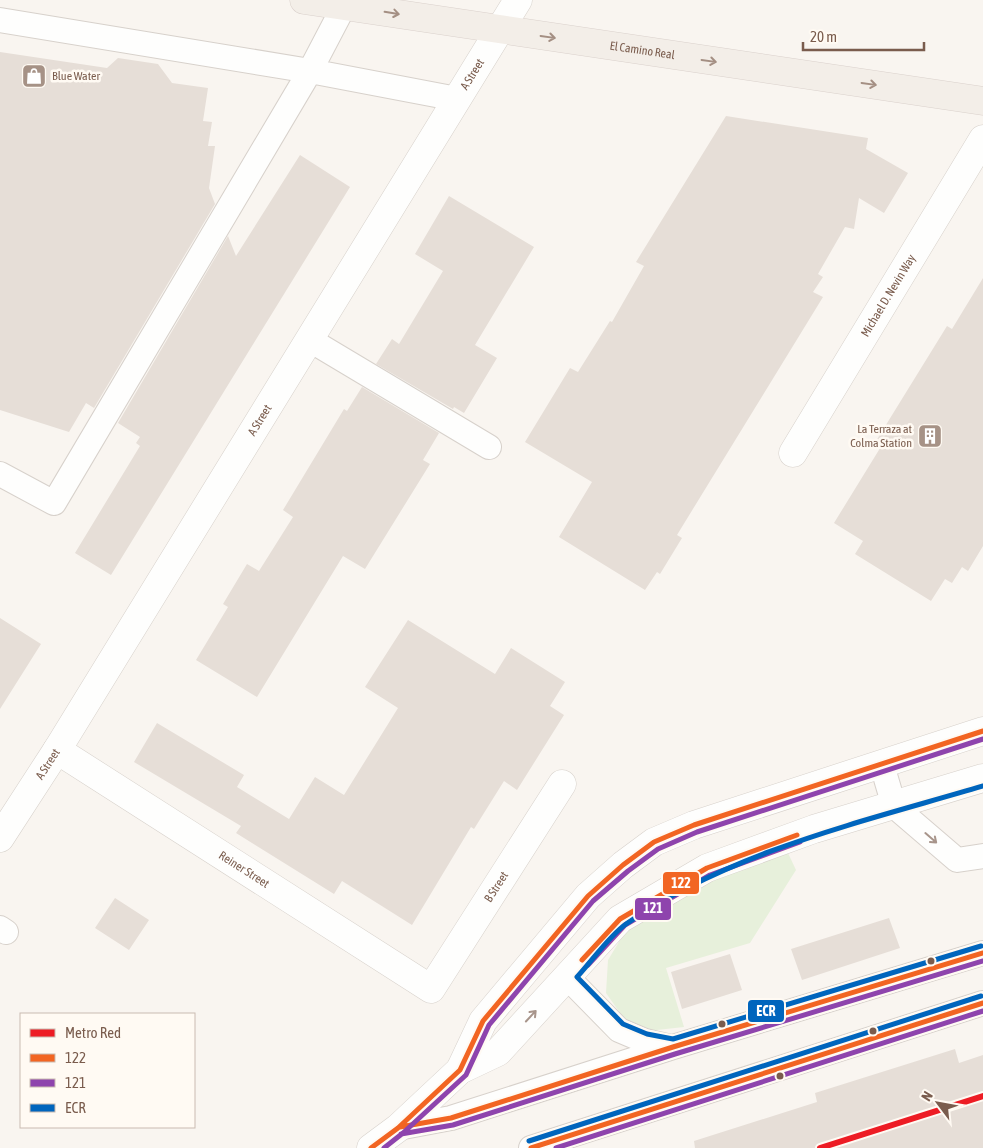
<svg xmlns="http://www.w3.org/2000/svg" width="983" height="1148" font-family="'Asap Condensed',sans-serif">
<rect width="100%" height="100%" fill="#f9f5f0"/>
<!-- green -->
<path fill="#e7f0db" d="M788 853 796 870 750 943 666 968 684 1027 648 1031 625 1020 606 993 608 960 625 932 716 874Z"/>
<!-- building -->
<path fill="#e6ded7" d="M0 52 107 68 118 58 158 64 172 83 208 88 203 121 212 122 208 146H215L209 188 215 204 94 408 86 403 69 432 0 410Z
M726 116 868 138 866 149 908 173 884 213 859 198 854 229 845 227 818 274 823 277 813 292 823 297 677 535 682 538 660 574 657 572 645 590 559 537 592 482 525 442 570 368 578 372 610 321 612 322 644 266 636 262Z
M300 155 350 187 111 575 75 553 140 446 136 443 140 437 118 423 228 236 236 256Z
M449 196 534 247 475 345 497 358 464 413 454 407 453 409 376 364 392 339 399 344 443 271 415 254Z
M983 278V546L968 571 962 567 952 583 945 579 931 601 855 554 863 541 834 523 882 445 876 441 947 326 952 329Z
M362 387 439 433 423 460 430 464 365 569 343 556 257 697 196 660 228 607 223 604 247 564 259 571 293 517 283 510 344 409 347 411Z
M0 618 41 644 0 709Z
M408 620 495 674 511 648 565 682 550 706 564 715 517 790 504 781 474 829 471 827 412 925 342 881 334 894 236 833 241 826 134 762 157 723 244 775 237 787 289 819 315 777 344 795 398 708 365 687Z
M115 898 149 920 129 950 95 928Z
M889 918 900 948 802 980 791 949Z
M730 954 742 990 682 1009 671 972Z
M955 1049 959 1063 983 1055V1148H695L694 1141 817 1102 815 1093Z"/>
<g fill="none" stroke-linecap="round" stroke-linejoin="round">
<defs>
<path id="service" d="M0 20 310 71 457 99
M310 340 489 447
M0 474 54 503 310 71 344 6
M882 765 894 806 957 860 983 856
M0 928 6 932
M567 977 619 1030 645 1041 671 1047
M398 1128 451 1118 673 1047 983 953
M531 1148 983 1003"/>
<g id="pedestrian">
<path id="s1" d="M793 453 983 139"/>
</g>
<g id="minor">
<path id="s2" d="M57 750 431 989 562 784"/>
<path id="s3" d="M0 838 57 750 518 0"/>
<path d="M460 1070 483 1021 588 896 623 865 654 842 694 825 983 731"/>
<path d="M371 1148 398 1128 460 1070 498 1052 620 919 707 868 814 829 983 778"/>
</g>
<g id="primary">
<path id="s4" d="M304 0 983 101"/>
</g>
</defs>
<!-- service casing -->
<use href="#service" stroke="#d7d1cb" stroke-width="26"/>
<!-- pedestrian casing -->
<use href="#pedestrian" stroke="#d7d1cb" stroke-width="29"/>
<!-- minor casing -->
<use href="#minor" stroke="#d7d1cb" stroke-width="29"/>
<!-- primary casing -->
<use href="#primary" stroke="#dad1cc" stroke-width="29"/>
<!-- service -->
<use href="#service" stroke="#fefefd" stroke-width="24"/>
<!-- pedestrian -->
<use href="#pedestrian" stroke="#fefefd" stroke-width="28"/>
<!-- minor -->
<use href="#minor" stroke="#fefefd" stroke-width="28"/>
<!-- primary -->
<use href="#primary" stroke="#f3eee8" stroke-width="28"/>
<defs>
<path id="bus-1" d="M582 960 620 919 707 868 797 835
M400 1127 451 1118 673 1047 983 953
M371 1148 398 1128 460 1070 483 1021 588 896 623 865 654 842 694 825 983 731
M531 1148 983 1003"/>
<path id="bus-2" d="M588 965 625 925 710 875 800 842
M401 1134 453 1125 675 1054 983 961
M384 1148 403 1133 466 1075 489 1025 593 901 628 871 658 849 697 832 983 739
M556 1148 983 1011"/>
<path id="bus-3" d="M981 946 673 1039 647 1034 623 1024 577 977C592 961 609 936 626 924 732 851 862 822 983 786
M529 1141 981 996"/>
</defs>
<!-- bus-1 casing -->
<use href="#bus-1" stroke="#fffaf3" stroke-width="9"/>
<!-- bus-2 casing -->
<use href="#bus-2" stroke="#fffaf3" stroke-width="9"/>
<!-- bus-3 casing -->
<use href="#bus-3" stroke="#fffaf3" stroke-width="9"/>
<!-- bus-1 -->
<use href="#bus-1" stroke="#f26522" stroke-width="5"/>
<!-- bus-2 -->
<use href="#bus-2" stroke="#8e44ad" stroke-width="5"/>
<!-- bus-3 -->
<use href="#bus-3" stroke="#0065bd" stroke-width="5"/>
<defs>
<path id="metro-1" d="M820 1148 983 1096"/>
</defs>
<!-- metro-1 casing -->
<use href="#metro-1" stroke="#fffaf3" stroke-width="10"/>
<!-- metro-1 -->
<use href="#metro-1" stroke="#ed1c24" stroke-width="6"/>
</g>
<!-- one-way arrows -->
<defs><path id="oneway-shaft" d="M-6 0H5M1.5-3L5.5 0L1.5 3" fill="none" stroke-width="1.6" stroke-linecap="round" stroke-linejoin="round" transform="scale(1.25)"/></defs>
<g stroke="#a48f83">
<use href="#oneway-shaft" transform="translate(392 13) rotate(9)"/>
<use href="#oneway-shaft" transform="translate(548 37) rotate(8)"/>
<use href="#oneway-shaft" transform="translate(709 61) rotate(8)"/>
<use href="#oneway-shaft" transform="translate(869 84) rotate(8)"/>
</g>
<g stroke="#a8958b">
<use href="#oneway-shaft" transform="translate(931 838) rotate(41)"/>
<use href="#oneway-shaft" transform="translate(531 1016) rotate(-47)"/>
</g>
<!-- icons -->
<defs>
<symbol id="shop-square" viewBox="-11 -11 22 22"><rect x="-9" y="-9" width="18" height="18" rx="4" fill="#a69286" stroke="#fffaf3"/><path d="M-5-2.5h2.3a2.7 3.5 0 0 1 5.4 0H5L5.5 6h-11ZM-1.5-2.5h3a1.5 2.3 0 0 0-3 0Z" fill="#fff"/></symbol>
<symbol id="building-square" viewBox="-11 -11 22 22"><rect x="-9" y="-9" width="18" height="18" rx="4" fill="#a69286" stroke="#fffaf3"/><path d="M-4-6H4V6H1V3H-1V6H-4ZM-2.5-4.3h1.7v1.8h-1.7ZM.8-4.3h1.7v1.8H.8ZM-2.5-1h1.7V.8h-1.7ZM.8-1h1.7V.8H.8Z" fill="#fff"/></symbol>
</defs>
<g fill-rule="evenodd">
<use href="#shop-square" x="20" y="62" width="28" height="28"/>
<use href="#building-square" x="916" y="422" width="28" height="28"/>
</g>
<!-- markers -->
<g fill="#7a5c4d" stroke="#fffaf3" stroke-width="2">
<circle cx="931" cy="961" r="4.5"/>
<circle cx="722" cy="1024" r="4.5"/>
<circle cx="873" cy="1031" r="4.5"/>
<circle cx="780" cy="1076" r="4.5"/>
</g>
<g text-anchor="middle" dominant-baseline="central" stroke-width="5" stroke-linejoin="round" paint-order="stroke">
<!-- street labels -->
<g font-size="12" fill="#7a5c4d" stroke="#fffaf3">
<text stroke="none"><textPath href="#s4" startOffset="342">El Camino Real</textPath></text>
<text stroke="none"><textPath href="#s3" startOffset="898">A Street</textPath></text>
<text stroke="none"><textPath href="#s1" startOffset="184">Michael D. Nevin Way</textPath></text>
<text stroke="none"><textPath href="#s3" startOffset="492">A Street</textPath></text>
<text stroke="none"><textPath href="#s3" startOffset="88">A Street</textPath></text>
<text stroke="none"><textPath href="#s2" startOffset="222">Reiner Street</textPath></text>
<text stroke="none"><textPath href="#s2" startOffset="565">B Street</textPath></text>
</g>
<!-- poi labels -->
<g font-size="12" fill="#7a5c4d" stroke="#fffaf3" text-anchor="start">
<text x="52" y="76">Blue Water</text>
<text x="912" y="429" text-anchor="end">La Terraza at<tspan x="912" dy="14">Colma Station</tspan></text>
</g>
</g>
<g stroke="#fffaf3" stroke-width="2">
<rect x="662" y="871" width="38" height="24" rx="5" fill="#f26522"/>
<rect x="634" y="897" width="38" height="24" rx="5" fill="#8e44ad"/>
<rect x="747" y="999" width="38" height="24" rx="5" fill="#0065bd"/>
</g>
<g font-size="14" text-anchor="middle" font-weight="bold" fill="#fff">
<text x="681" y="888">122</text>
<text x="653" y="913">121</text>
<text x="766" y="1016">ECR</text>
</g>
<!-- legend -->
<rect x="20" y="1013" width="175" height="115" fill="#fffaf3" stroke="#cabbb1"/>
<rect x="30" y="1029" width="25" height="8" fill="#ed1c24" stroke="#cabbb1"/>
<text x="65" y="1038" font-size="15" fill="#7a5c4d">Metro Red</text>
<rect x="30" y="1054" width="25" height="8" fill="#f26522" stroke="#cabbb1"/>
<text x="65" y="1063" font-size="15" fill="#7a5c4d">122</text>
<rect x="30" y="1079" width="25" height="8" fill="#8e44ad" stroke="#cabbb1"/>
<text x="65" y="1088" font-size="15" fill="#7a5c4d">121</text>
<rect x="30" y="1104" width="25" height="8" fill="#0065bd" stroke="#cabbb1"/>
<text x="65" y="1113" font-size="15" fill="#7a5c4d">ECR</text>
<!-- north arrow -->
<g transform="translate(938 1103) rotate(302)" stroke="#fffaf3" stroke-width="4" paint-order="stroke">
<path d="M0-4L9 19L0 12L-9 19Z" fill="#7a5c4d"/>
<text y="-8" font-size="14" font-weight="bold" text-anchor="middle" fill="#7a5c4d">N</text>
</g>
<!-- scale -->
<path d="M803 42v8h121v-8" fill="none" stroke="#7a5c4d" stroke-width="2.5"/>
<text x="810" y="42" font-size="15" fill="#7a5c4d" stroke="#fffaf3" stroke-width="4" paint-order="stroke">20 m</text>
</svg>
